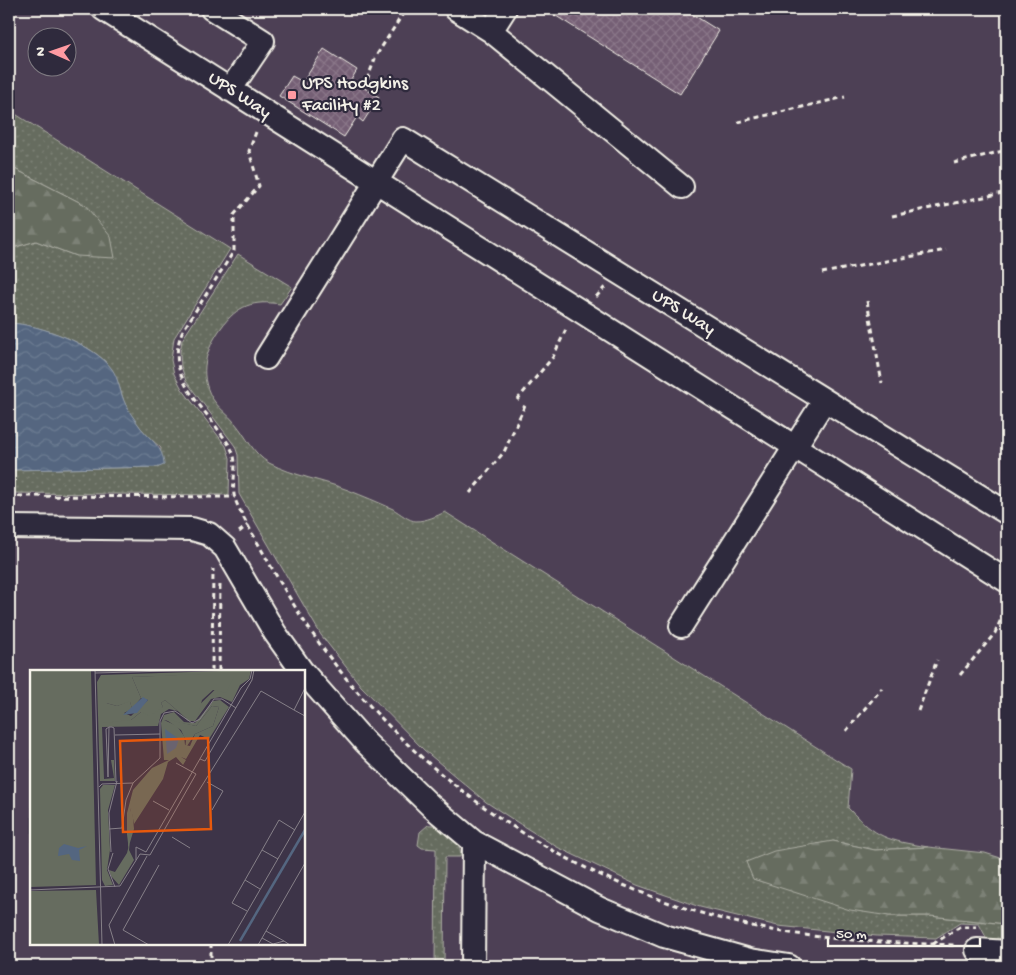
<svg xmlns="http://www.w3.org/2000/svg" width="1016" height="975" font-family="'Gochi Hand',sans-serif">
<defs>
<pattern id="grass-dots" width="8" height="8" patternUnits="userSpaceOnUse" patternTransform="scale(1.25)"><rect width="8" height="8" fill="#666c5f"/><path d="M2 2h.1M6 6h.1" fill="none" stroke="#7c8176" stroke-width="1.8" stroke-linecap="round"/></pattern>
<pattern id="forest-firs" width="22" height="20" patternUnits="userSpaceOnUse" patternTransform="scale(1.25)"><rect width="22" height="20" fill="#666c5f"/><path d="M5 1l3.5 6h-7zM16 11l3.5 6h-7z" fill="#7c8176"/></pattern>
<pattern id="water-waves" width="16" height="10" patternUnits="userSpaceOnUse" patternTransform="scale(1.25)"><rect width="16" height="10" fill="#546680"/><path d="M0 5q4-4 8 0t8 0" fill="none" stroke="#6d7c92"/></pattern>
<pattern id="building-cross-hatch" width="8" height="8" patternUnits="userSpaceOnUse" patternTransform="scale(1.25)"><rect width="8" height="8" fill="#755e74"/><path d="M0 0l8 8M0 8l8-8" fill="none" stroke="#897688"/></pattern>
</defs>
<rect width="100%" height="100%" fill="#3d3448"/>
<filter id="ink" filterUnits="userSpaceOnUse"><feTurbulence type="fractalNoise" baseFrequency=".02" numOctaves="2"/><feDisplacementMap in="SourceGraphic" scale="10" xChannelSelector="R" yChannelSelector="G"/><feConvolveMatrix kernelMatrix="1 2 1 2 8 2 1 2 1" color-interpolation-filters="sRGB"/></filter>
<g filter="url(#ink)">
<!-- built -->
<path fill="#4e4155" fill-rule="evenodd" d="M9 9H1007V966H9ZM38 38H68V68H38ZM31 671H304V944H31Z"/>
<!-- grass -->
<path fill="url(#grass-dots)" stroke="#adaea4" d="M9 110 230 249 174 338 171 360 174 374 182 389 226 446 230 458 229 495 9 493V470L159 467 161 448C147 436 133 421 125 404 121 394 119 382 113 372 100 345 37 324 9 323V249L36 241 76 256 85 205 9 166Z
M238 254 292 287 280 304C254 300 237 305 221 328 206 349 198 373 212 398 218 408 228 414 235 423 247 437 253 454 269 463 294 476 322 480 348 490 363 496 378 502 393 509 400 513 409 521 416 521 426 521 437 516 445 512L851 769 848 808C878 839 887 840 928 847L875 850 833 841 753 879 889 916H930L1007 924V939H987L979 924 960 923 936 938 877 936 778 926 700 907 637 885 557 847 523 826 486 802 424 750 361 686 321 635 239 494 238 455 235 446 186 381 181 366 180 353 182 340Z
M428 825C442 823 464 842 460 857H445L444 966H435L436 849 422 848 418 845 420 832Z"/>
<!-- forest -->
<path fill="url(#forest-firs)" stroke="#adaea4" d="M9 166 85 205 111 237 115 258 76 256 36 241 9 249Z
M833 841 875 850 928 847 985 853 1007 860V924L930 916H889L850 910 753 879 746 862 774 851Z"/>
<!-- water -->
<path fill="url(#water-waves)" stroke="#949eaa" d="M9 323C39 324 94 344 112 369 119 379 120 394 126 405 129 412 134 418 138 424 148 439 164 446 164 465L159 467 9 470Z"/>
<!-- building -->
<path fill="url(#building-cross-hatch)" stroke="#f4f1e8" d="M545 9H684L719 31 680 94Z
M324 49 357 70 351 80 379 97 363 122 357 117 344 137 279 96 292 76 303 82Z"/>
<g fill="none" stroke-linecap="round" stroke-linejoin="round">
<defs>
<path id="minor" d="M103 9 1007 581
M212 9 263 41 230 90
M456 9 491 31 682 187
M491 31 505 9
M266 358 403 139 1007 513
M9 527 192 529 209 534 225 548 275 633 302 671
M681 626 824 401
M304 673 365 742 431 806 474 842 600 909 664 936 750 960 789 966
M977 950 1007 952
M473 966 474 842"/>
</defs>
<!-- minor casing -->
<use href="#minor" stroke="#f4f1e8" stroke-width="26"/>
<!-- path -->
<path stroke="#f4f1e8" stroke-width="3" stroke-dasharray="5 4" stroke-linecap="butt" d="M364 88 376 56 406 9
M738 122 845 97
M256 132 249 151 259 186 234 215V251L182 332C166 373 194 396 217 428 223 437 231 445 234 456 237 470 231 486 235 499 240 512 248 526 255 538 272 569 289 598 308 627 413 784 587 896 772 930 833 941 895 943 957 945
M954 163 1007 150
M892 216 1003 193
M822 273 946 250
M596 297 605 287
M867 301 882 383
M517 400 553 357 567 327
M470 493 504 452 525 405
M9 496 235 497
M239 532 248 525
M212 671 213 569
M219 671 220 582
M960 675 995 633 1007 605
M918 711 937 660
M846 731 882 688
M933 944 960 927H976
M211 966V944"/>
<!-- minor -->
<use href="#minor" stroke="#2f2a3d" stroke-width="22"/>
</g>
</g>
<!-- markers -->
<rect fill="#ff9aa2" stroke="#2f2a3d" stroke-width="2" x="287" y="90" width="10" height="10" rx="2.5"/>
<g text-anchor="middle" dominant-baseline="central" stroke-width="4.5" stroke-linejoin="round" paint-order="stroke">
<!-- poi labels -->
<g font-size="19" fill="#f4f1e8" stroke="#2f2a3d" text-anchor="start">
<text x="302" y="84">UPS Hodgkins<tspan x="302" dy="22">Facility #2</tspan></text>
</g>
<!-- street labels -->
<g font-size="19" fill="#f4f1e8" stroke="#2f2a3d">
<text transform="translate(239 96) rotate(33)">UPS Way</text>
<text transform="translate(683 313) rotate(32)">UPS Way</text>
</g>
</g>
<!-- overview -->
<g transform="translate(30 670)">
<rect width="275" height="275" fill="#3d3448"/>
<path d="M0 0H61L66 215 0 217ZM221 0 219 9 210 15 202 32 190 27 181 29 165 51H158L148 41 139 39 131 44 128 56 72 57 74 109 84 108 81 90H84L85 111H70L67 12 71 5ZM201 4 156 48 135 30 131 33 133 37 111 42 101 50 76 33 87 36 100 32 102 39 111 28 102 7ZM190 30 199 37 179 69 170 65 156 89 151 87 156 90 153 95 146 87 138 92 133 109 104 154 101 138 97 173V143L103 120 122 98 139 90H134L131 53 134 45 144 42 154 52 165 53 183 31ZM182 36 189 37 183 56 165 64 160 76 155 75 154 66 147 56 134 50 166 56ZM73 115H85L78 140 80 180 77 200 83 215 75 216 72 210 70 119ZM100 171 99 180 104 190 89 215 81 206 79 200 85 202 97 183Z" fill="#666c5f" fill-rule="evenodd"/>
<path d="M171 4H202L204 7 196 23 183 20 172 30 168 46 156 48 135 30 131 33 133 37 120 46 111 42 101 50 73 53V35L76 33 87 36 100 31 102 39 94 43 101 46 118 30 111 28 102 7ZM182 36 189 37 183 56 165 64 155 79 156 71 151 60 135 49 166 56ZM102 137 104 159 98 179V147ZM66 220 69 275H0V221Z" fill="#666c5f"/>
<path d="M113 27 118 30 107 43 93 45ZM135 59 149 69 146 78 137 84ZM34 174 48 178 57 176 49 180 50 191 42 190 39 184 28 186 29 178Z" fill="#546680"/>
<path fill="none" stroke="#546680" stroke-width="2.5" d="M210 271 275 160"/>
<path fill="none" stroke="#868088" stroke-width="1" d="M65 0 72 275M65 3 175 0M275 18 264 40 275 46M79 57 76 59 78 107 79 57H82L84 58 86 112M85 65 130 64M170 89 175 91 222 10 224 0M177 112 193 121 182 140M69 117 72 114 103 113M163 130 231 21 264 40M123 131 139 140M79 159 92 158 96 130 103 113 130 88V51L134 43 145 41 162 53 170 49 184 29H192L206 38M142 167 160 178M232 180 248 189M81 182 79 143 87 111M116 182 211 18 220 9 222 0M83 183 78 199 85 217M106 190V177L116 182M215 210 230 219M0 220 90 216 110 184 120 185 166 104 146 93M217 241 202 233 249 150 265 160M236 261 254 271M232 268 243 274 254 271 260 275M85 275 79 255 117 186M119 275 93 260 129 195M198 275 275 142M228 275 275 193"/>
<path fill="#e8590c" fill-opacity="0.15" stroke="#e8590c" stroke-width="2.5" d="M178 68 181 159 93 162 90 71Z"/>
<rect width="275" height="275" fill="none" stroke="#f4f1e8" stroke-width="2.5"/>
</g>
<!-- margin -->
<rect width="1016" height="975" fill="none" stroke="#2f2a3d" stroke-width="30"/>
<rect x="15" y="15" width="986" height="945" fill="none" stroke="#f4f1e8" stroke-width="2" filter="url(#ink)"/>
<!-- north arrow -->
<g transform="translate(52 52) rotate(272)"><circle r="24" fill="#2f2a3d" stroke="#7e7a81"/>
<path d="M0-4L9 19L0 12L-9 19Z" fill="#ff9aa2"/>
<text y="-8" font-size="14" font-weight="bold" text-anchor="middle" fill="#f4f1e8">N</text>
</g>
<!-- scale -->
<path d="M828 938v8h152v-8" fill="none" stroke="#f4f1e8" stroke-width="2.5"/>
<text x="836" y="938" font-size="15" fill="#f4f1e8" stroke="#2f2a3d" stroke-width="4" paint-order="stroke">50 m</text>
</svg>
